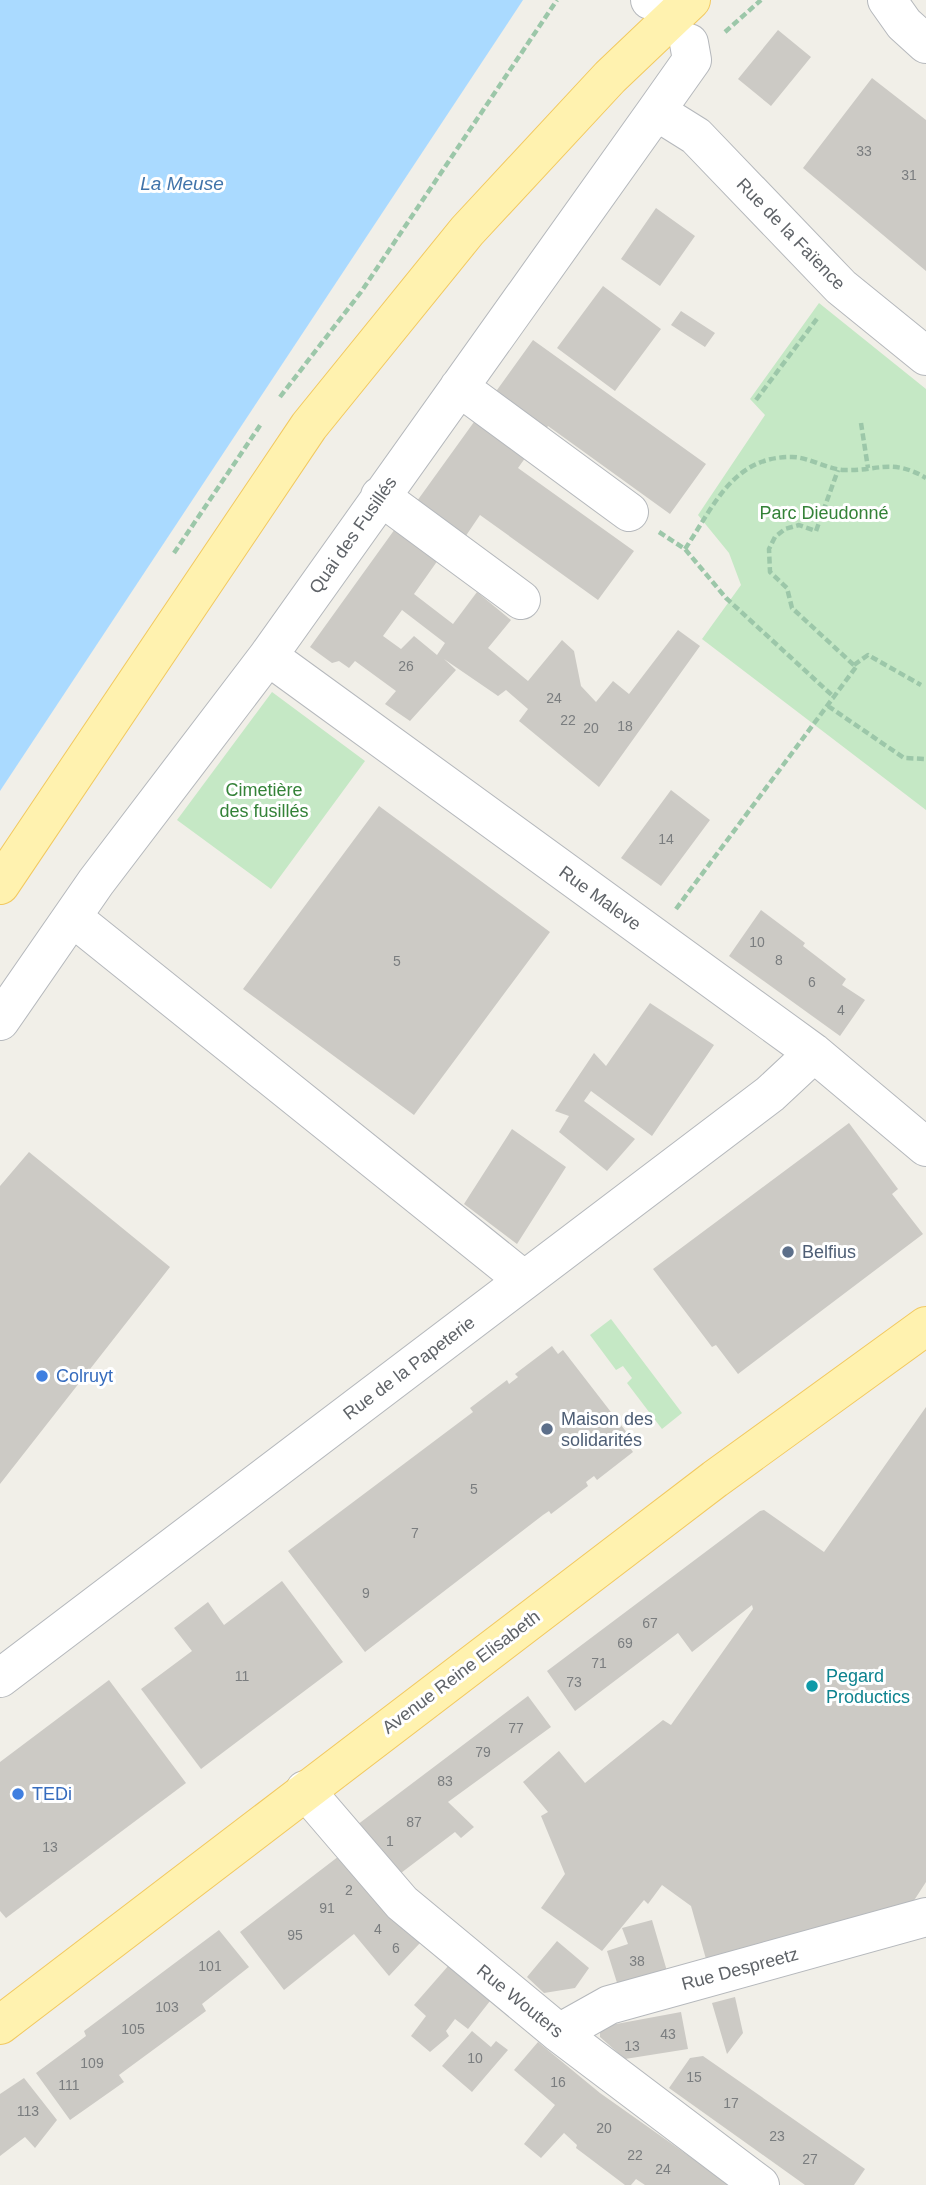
<svg xmlns="http://www.w3.org/2000/svg" width="926" height="2185" font-family="Helvetica,sans-serif">
<rect width="100%" height="100%" fill="#f1efe8"/>
<!-- green -->
<path fill="#c5e8c5" d="M819 303 926 389V810L702 639 741 585 729 553 698 515 765 415 750 399Z
M272 692 365 761 271 889 177 820Z
M611 1319 682 1413 662 1429 627 1383 632 1378 623 1366 616 1370 590 1335Z"/>
<!-- water -->
<path fill="#aadaff" d="M0 0H523L0 791Z"/>
<!-- building -->
<path fill="#cccac5" fill-rule="evenodd" d="M778 30 811 57 771 106 738 79Z
M872 78 926 120V271L803 168Z
M656 208 695 236 660 286 621 259Z
M603 286 661 329 615 391 557 348Z
M681 311 715 333 705 347 671 325Z
M533 340 706 464 670 514 548 426 518 468 634 551 598 600 480 515 461 543 412 508Z
M400 522 443 553 414 594 453 624 477 592 511 620 488 648 528 681 562 640 574 651 581 686 596 702 613 681 629 694 678 630 700 646 599 787 519 721 528 709 506 690 498 696 444 659 456 670 410 721 385 704 396 691 355 661 349 668 339 661 332 663 310 647ZM402 610 445 643 437 655 414 636 401 649 383 636Z
M671 790 710 820 661 886 621 858Z
M379 806 550 932 414 1115 243 989Z
M761 910 805 943 803 946 846 979 842 985 865 1000 840 1036 729 956Z
M650 1003 714 1045 652 1136 591 1091 584 1101 635 1139 607 1171 559 1132 569 1116 555 1111 594 1053 606 1066Z
M849 1123 898 1189 892 1194 923 1234 738 1374 716 1345 712 1347 653 1269Z
M512 1129 566 1167 517 1244 464 1204Z
M29 1152 170 1267 0 1484V1186Z
M552 1346 558 1354 563 1350 631 1438 626 1442 633 1452 597 1480 594 1476 586 1482 588 1486 551 1514 549 1511 543 1515 365 1652 288 1551 473 1412 470 1408 507 1380 509 1384 518 1377 515 1374Z
M926 1407V1882L913 1902 706 1959 691 1906 662 1885 648 1904 644 1900 602 1951 541 1908 565 1874 541 1816 548 1812 523 1782 559 1751 585 1783 663 1720 671 1725 753 1609 752 1605 692 1652 678 1633 575 1711 547 1671 760 1511 764 1510 824 1552Z
M282 1581 343 1662 201 1769 141 1689 192 1651 174 1628 208 1602 224 1625Z
M109 1680 186 1783 6 1918 0 1911V1762Z
M528 1696 551 1727 448 1802 474 1827 461 1838 455 1832 397 1876 357 1825Z
M343 1853 420 1943 389 1976 354 1934 284 1990 240 1932Z
M652 1920 667 1971 618 1986 607 1951 628 1944 622 1928Z
M219 1930 249 1967 202 2004 206 2011 119 2075 124 2082 70 2120 36 2073 86 2036 84 2031Z
M557 1941 589 1968 575 1988 544 1993 527 1977Z
M449 1965 490 2001 468 2029 455 2019 446 2031 449 2036 430 2052 411 2036 426 2016 414 2005Z
M735 1997 743 2033 727 2054 712 2003Z
M681 2012 688 2049 625 2059 600 2037V2027Z
M472 2031 491 2047 496 2041 508 2050 472 2092 442 2066Z
M538 2042 600 2093 730 2185H645L636 2179 631 2185H625L576 2148 577 2145 564 2133 541 2158 524 2144 555 2105 514 2070Z
M703 2056 865 2169 854 2185H805L669 2088 690 2058Z
M24 2078 57 2120 35 2148 25 2137 0 2156V2094Z"/>
<g fill="none" stroke-linecap="round" stroke-linejoin="round">
<defs>
<path id="minor" d="M650 0H651
M887 0 904 24 926 44
M656 111 696 136 841 287 926 356
M459 387 629 512
M380 496 521 600
M268 656 814 1053 926 1147
M72 917 524 1280
M0 1021 96 882 268 656 656 111 692 60 689 43
M0 1678 770 1094 814 1053
M305 1790 402 1903 559 2033 760 2185
M559 2033 609 2005 926 1917"/>
<path id="major" d="M0 885 309 426 467 231 610 77 691 0
M0 2025 715 1479 926 1326"/>
</defs>
<!-- minor casing -->
<use href="#minor" stroke="#b5b8bc" stroke-width="40"/>
<!-- major casing -->
<use href="#major" stroke="#f2c960" stroke-width="40"/>
<!-- path -->
<path stroke="#9cc7a9" stroke-width="4.5" stroke-dasharray="7 3.5" stroke-linecap="butt" d="M725 32 761 0
M280 397 361 292 557 0
M756 400 819 316
M861 423 868 468
M659 532 685 549 726 598 835 698
M685 549C714 506 733 456 792 457 809 457 826 469 844 470 879 471 892 458 926 478
M174 553 261 424
M854 665 868 655 921 685
M828 706 904 758 926 759
M676 909 856 667 792 608 787 588 770 572 769 549 775 537 785 529 799 525 816 531 838 470"/>
<!-- minor -->
<use href="#minor" stroke="#fff" stroke-width="38"/>
<!-- major -->
<use href="#major" stroke="#fff2af" stroke-width="38"/>
</g>
<!-- markers -->
<g fill="#5c6f8a" stroke="#fff" stroke-width="2.5">
<circle cx="788" cy="1252" r="7"/>
<circle cx="547" cy="1429" r="7"/>
</g>
<g fill="#3f7fe0" stroke="#fff" stroke-width="2.5">
<circle cx="42" cy="1376" r="7"/>
<circle cx="18" cy="1794" r="7"/>
</g>
<circle fill="#0f9aa8" stroke="#fff" stroke-width="2.5" cx="812" cy="1686" r="7"/>
<g text-anchor="middle" dominant-baseline="central" stroke-width="6" stroke-linejoin="round" paint-order="stroke">
<!-- number labels -->
<g font-size="14" fill="#7a7d7f">
<text x="864" y="151">33</text>
<text x="909" y="175">31</text>
<text x="406" y="666">26</text>
<text x="554" y="698">24</text>
<text x="568" y="720">22</text>
<text x="625" y="726">18</text>
<text x="591" y="728">20</text>
<text x="666" y="839">14</text>
<text x="757" y="942">10</text>
<text x="779" y="960">8</text>
<text x="397" y="961">5</text>
<text x="812" y="982">6</text>
<text x="841" y="1010">4</text>
<text x="474" y="1489">5</text>
<text x="415" y="1533">7</text>
<text x="366" y="1593">9</text>
<text x="650" y="1623">67</text>
<text x="625" y="1643">69</text>
<text x="599" y="1663">71</text>
<text x="242" y="1676">11</text>
<text x="574" y="1682">73</text>
<text x="516" y="1728">77</text>
<text x="483" y="1752">79</text>
<text x="445" y="1781">83</text>
<text x="414" y="1822">87</text>
<text x="390" y="1841">1</text>
<text x="50" y="1847">13</text>
<text x="349" y="1890">2</text>
<text x="327" y="1908">91</text>
<text x="378" y="1929">4</text>
<text x="295" y="1935">95</text>
<text x="396" y="1948">6</text>
<text x="637" y="1961">38</text>
<text x="210" y="1966">101</text>
<text x="167" y="2007">103</text>
<text x="133" y="2029">105</text>
<text x="668" y="2034">43</text>
<text x="632" y="2046">13</text>
<text x="475" y="2058">10</text>
<text x="92" y="2063">109</text>
<text x="694" y="2077">15</text>
<text x="558" y="2082">16</text>
<text x="69" y="2085">111</text>
<text x="731" y="2103">17</text>
<text x="28" y="2111">113</text>
<text x="604" y="2128">20</text>
<text x="777" y="2136">23</text>
<text x="635" y="2155">22</text>
<text x="810" y="2159">27</text>
<text x="663" y="2169">24</text>
</g>
<!-- street labels -->
<g font-size="18" fill="#5f6368" stroke="#fff">
<text transform="translate(791 234) rotate(46)">Rue de la Faïence</text>
<text transform="translate(353 535) rotate(-55)">Quai des Fusillés</text>
<text transform="translate(600 898) rotate(36)">Rue Maleve</text>
<text transform="translate(409 1368) rotate(-37)">Rue de la Papeterie</text>
<text transform="translate(461 1672) rotate(-37)">Avenue Reine Elisabeth</text>
<text transform="translate(740 1969) rotate(-15)">Rue Despreetz</text>
<text transform="translate(520 2001) rotate(39)">Rue Wouters</text>
</g>
<!-- park labels -->
<g font-size="18" fill="#348238" stroke="#fff">
<text x="824" y="513">Parc Dieudonné</text>
<text x="264" y="790">Cimetière<tspan x="264" dy="21">des fusillés</tspan></text>
</g>
<!-- service labels -->
<g font-size="18" fill="#4e5e75" stroke="#fff" text-anchor="start">
<text x="802" y="1252">Belfius</text>
<text x="561" y="1419">Maison des<tspan x="561" dy="21">solidarités</tspan></text>
</g>
<!-- shop labels -->
<g font-size="18" fill="#366cbe" stroke="#fff" text-anchor="start">
<text x="56" y="1376">Colruyt</text>
<text x="32" y="1794">TEDi</text>
</g>
<!-- culture labels -->
<g font-size="18" fill="#0d838f" stroke="#fff" text-anchor="start">
<text x="826" y="1676">Pegard<tspan x="826" dy="21">Productics</tspan></text>
</g>
<!-- water labels -->
<g font-size="19" font-style="italic" fill="#4174aa" stroke="#fff">
<text x="182" y="183">La Meuse</text>
</g>
</g>
</svg>
